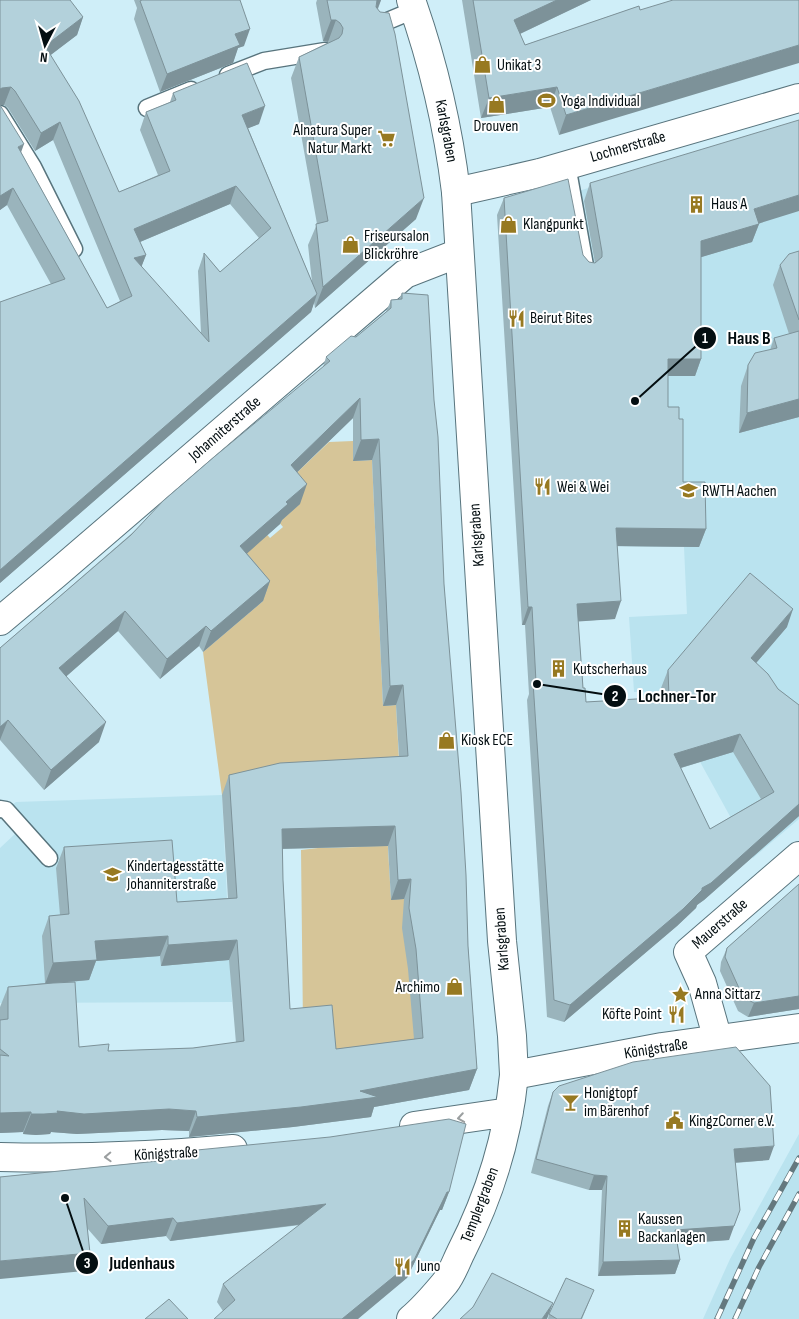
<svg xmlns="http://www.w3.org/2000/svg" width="799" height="1319" font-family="'Sofia Sans Condensed',sans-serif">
<rect width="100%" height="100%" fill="#cfeef8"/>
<!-- built -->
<path fill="#bae3ef" d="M799 124V819L753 858 661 691 634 692 629 617 687 614 684 547 610 546 562 196Z
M222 795 232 1002 0 1003V848L16 833 0 815 16 802Z
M799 1134V1319H703L730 1259Z"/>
<!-- green -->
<path fill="#d6c598" d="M353 441 354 461 372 460 383 706 396 705 400 778 384 781 391 899H404L416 1058 328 1070 303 1027 301 850 318 848 360 847 222 795 203 652 263 601 233 566 247 512 270 538 283 527 261 501 284 485 329 442Z"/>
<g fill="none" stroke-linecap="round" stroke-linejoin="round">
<defs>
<path id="lane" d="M378 25 414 10
M228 75 264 61 325 51
M147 108 191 90
M0 114 33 167 74 249
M567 165 586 271
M0 809 6 810 49 858"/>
<path id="street" d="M456 192 540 173 799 98
M0 621 56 574 405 274 459 253
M718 1040 702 983 688 952 799 856
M414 1126 509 1112
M0 1157C78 1159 155 1156 233 1149
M411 1319C423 1309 435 1295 445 1283 452 1274 456 1262 461 1252 489 1197 508 1137 514 1075"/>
<path id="secondary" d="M411 0C433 62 448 126 456 192L502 941 512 1036 514 1075 662 1047 799 1028"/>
</defs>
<!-- lane casing -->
<use href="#lane" stroke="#58747d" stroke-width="19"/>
<!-- street casing -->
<use href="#street" stroke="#58747d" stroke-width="30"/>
<!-- secondary casing -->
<use href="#secondary" stroke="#58747d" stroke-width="30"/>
<!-- lane -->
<use href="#lane" stroke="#fff" stroke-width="16"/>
<!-- street -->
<use href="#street" stroke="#fff" stroke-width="28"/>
<!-- secondary -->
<use href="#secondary" stroke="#fff" stroke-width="28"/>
<defs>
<path id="rail" d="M717 1319 754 1238 799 1158
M735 1319 759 1267 799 1194"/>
</defs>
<!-- rail casing -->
<use href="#rail" stroke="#64787e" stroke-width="5.5"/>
<!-- rail -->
<use href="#rail" stroke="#fff" stroke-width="4" stroke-dasharray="11" stroke-linecap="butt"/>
</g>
<!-- wall -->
<path fill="#9ab4bc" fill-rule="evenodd" d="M0 0 83 17 77 35 50 55 119 192 158 175 140 130 146 112 170 102 173 93 259 124 248 128 312 282 308 245 317 224 291 78 299 57 329 42 323 41 316 3 317 0H381L378 9 416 219 315 308 314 302 311 312 0 583V302L51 284 7 205 0 210ZM0 105H4L8 108 35 151 53 140 120 301 107 308 21 152ZM230 204 259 238 220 272 204 253 198 271 201 333 141 267 146 255 140 242Z
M134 0H240L244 46 238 48 233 63 160 92 134 19 137 8Z
M462 0H591L520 34 525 45 639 6 559 135 550 107 481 118Z
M590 183 759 224 752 242 701 257V359L695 376H668V407L679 419 683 482 706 529 699 547 617 546 615 619 578 621 583 688 586 702 662 698 661 688 668 670 787 627 756 663 778 689 799 705V816L704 900 697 905 696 908 677 926 564 1022 547 1017 527 700 529 694 525 625H522L497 215 504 198 583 255 589 262 595 263 584 201ZM733 752 761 799 710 829 681 768Z
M799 251V417L739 433 741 386 748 365 770 350 774 338 789 334 773 285 780 265Z
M402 293 444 584 468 946 477 1069 469 1090 374 1107 371 1117 293 1127 189 1137V1131L162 1130 77 1134 51 1132 50 1134 36 1135 23 1134V1132L0 1133V1007L8 987 45 983 42 936 49 916 60 915 56 868 64 847 177 902 228 898 222 795 229 775 399 756 396 705 383 706 372 460 353 461V418L297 472 300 504 282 520 280 524 247 553 270 581 263 601 203 652 199 646 160 679 118 631 66 676 99 742 44 790 0 740V648L323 367 326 357 356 337 386 312 391 300 399 299ZM388 846 391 900 404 899 402 928 408 969 414 1039 336 1049 290 1009 283 880 282 849ZM160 956 161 966 229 960 236 1043 193 1048 108 1051 79 1047 59 983 89 980 96 961Z
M799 884V1009L748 1017 738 1011 720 971 721 962 727 948Z
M553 1092 769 1160 735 1163 729 1240 677 1244 680 1260 675 1274 598 1276 602 1190H589L531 1173 548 1106Z
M197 1150 449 1192 442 1210H440L407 1278 223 1311 217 1302 223 1284 300 1225 170 1241 166 1236 101 1244 87 1228 84 1271 0 1177 195 1157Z
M592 1295 582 1319H548L549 1314Z"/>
<!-- shaded-wall -->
<path fill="#7d9299" d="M377 0H381L375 15Z
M557 0H591L507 40 514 20Z
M83 17 77 35 39 64 45 46Z
M331 20H336L328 42 323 41Z
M250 29 244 46 238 48 233 63 160 92 167 74 235 34Z
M799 45V63L559 135 566 115Z
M11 87 4 105H0V89L2 88Z
M557 87 550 107 481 118 489 98Z
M265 106 259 124 236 133 242 115Z
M60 122 53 140 35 151 41 133Z
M24 144 18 161V147Z
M236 186 230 204 128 247 134 229Z
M13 188 7 205 0 210V196Z
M799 195V211L748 227 754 209Z
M424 198 416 219 315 308 323 287Z
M759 224 752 242 695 259 701 241Z
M146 255 139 273 134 258Z
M317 294 311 312 0 583V570Z
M668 359H701L695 376H661Z
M360 398 353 418 284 485 291 465Z
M799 399V417L739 433 747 413Z
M379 439 372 460 353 461 361 440Z
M307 484 300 504 282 520 280 524 233 566 240 546 286 502Z
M616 528 706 529 699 547 610 546Z
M270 581 263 601 203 652 211 631Z
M621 601 615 619 571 622 577 604Z
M528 607H532L525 625H522Z
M793 609 787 627 745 676 751 658Z
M125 611 118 631 52 689 59 668Z
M206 626 199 646 160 679 167 659Z
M403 685 396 705 383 706 390 686Z
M8 720 0 740V741V727Z
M106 722 99 742 44 790 51 770Z
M740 734 733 752 667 772 674 754Z
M799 804V816L704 900 697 905 696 908 677 926 564 1022 570 1005 702 888Z
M395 826 388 846 274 849 282 829Z
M411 879 404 899 391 900 398 880Z
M168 936 160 956 96 961 89 980 45 984 53 963 95 941Z
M237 940 229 960 161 966 168 945Z
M799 996V1009L748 1017 754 1003Z
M477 1069 469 1090 374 1107 371 1117 293 1127 189 1137 197 1117 360 1091Z
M169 1109 196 1111 189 1131 162 1130 77 1134 51 1132 50 1134 36 1135 23 1134 31 1114 57 1111Z
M31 1112 23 1132 0 1133V1113Z
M774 1146 769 1160 729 1163 734 1149Z
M594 1175 607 1176 602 1190H589Z
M447 1192H449L442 1210H440L407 1278 358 1319H342Z
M326 1204 320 1222 170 1241 177 1223Z
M740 1210 729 1240 670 1244 675 1230Z
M173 1218 166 1236 101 1244 108 1226Z
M90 1253 84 1271 0 1279V1261Z
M680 1260 675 1274 598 1276 603 1262Z
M553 1303 547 1319H542Z"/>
<!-- building -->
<path fill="#b3d1db" stroke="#7d9299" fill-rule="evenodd" d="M0 0H70L83 17 45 46 79 101 119 192 170 171 146 112 176 100 173 93 247 63 265 106 242 115 317 294 0 570V302L65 279 13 188 0 196V105L24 144 18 147 107 308 132 296 60 122 41 133 15 91 11 87 2 88 0 89ZM236 186 271 228 220 272 204 253 209 342 134 258 146 255 134 229Z
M142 0H240L250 29 235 34 240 45 167 74 140 1Z
M327 0H377L376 7 380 12 389 13 395 34 424 198 323 287 316 224 328 221 299 57 339 38 342 34 343 28 340 23 336 20H331Z
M473 0H557L514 20 525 45 639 6 640 10 673 0H799V45L566 115 557 87 489 98Z
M799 120V195L754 209 759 224 701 241V359H668V407H679V419H683V482H705L706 529 616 528 621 601 577 604 583 688H585L586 702 669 697 668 670 750 573 793 609 751 658 768 674 778 689 799 705V804L711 883 702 888V890L683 909 570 1005 554 1000 533 682H536L532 607H528L504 198 568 179 583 255 589 262 595 263 602 257V252L590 183ZM740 734 774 792 710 829 674 754Z
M799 251V320L780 265 789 254Z
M402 293 428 295 434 400 438 437 444 584 461 792 466 875 468 946 477 1069 360 1091 378 1097 301 1107 197 1117 196 1111 169 1109 84 1114 57 1111 58 1113 44 1114H31V1112L0 1113V1055L9 1056 0 1049V1020L8 1019V987L53 983 75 982 79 1047 109 1044 108 1051 193 1048 244 1041 237 940 168 945V936L95 941 97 960 53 963 49 916 69 914 64 847 172 840 177 902 237 898 229 775 280 763 408 756 403 685 390 686 379 439 361 440 360 398 291 465 307 484 286 502 288 504 240 546 270 581 211 631 206 626 167 659 125 611 59 668 106 722 51 770 8 720 0 727V648L131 535 163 501 214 457 330 361 326 357 351 336 356 337 391 308V300L402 299ZM395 826 398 880 411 879 409 908 416 949 423 1038 336 1049 332 1005 290 1009 283 880 282 829Z
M799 331V399L747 413 748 365 755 353 777 348 774 338Z
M799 884V996L754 1003 743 997 725 957 727 948Z
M736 1047 770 1086 774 1146 734 1149 740 1210 734 1226 675 1230 680 1260 603 1262 607 1176 594 1175 536 1159 553 1092 559 1086 633 1062Z
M449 1119 466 1124 449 1192H447L414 1260 342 1319H214L235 1300 223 1284 326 1204 177 1223 173 1218 108 1226 84 1198 90 1253 0 1261V1177L198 1157 197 1150 330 1137Z
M492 1273 553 1303 542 1319H460L473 1307Z
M566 1278 594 1290 581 1319H557L549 1314Z
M169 1299 188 1319H145Z"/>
<!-- one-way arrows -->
<defs><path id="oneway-chevron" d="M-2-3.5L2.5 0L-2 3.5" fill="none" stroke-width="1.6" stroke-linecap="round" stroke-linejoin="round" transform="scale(1.25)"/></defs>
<g stroke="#9b9fa0">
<use href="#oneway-chevron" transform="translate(461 1118) rotate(171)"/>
<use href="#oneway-chevron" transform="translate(108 1157) rotate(178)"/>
</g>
<!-- icons -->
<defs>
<symbol id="shop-bare" viewBox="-9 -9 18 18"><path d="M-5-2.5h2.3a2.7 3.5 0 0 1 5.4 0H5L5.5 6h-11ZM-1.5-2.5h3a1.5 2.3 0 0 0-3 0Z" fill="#977921" stroke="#fff" stroke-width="2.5" paint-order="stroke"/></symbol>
<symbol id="stadium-bare" viewBox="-9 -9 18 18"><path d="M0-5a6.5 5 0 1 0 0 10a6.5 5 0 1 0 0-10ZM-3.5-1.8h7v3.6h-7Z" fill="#977921" stroke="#fff" stroke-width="2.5" paint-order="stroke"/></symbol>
<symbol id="supermarket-bare" viewBox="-9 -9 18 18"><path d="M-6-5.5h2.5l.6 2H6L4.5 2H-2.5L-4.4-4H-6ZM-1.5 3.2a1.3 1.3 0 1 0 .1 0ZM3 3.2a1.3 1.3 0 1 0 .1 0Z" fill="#977921" stroke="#fff" stroke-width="2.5" paint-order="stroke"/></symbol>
<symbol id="building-bare" viewBox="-9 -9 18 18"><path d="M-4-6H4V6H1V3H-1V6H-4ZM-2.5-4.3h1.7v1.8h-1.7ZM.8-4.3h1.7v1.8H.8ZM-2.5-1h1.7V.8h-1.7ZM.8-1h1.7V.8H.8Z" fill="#977921" stroke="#fff" stroke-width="2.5" paint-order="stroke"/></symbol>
<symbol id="restaurant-bare" viewBox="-9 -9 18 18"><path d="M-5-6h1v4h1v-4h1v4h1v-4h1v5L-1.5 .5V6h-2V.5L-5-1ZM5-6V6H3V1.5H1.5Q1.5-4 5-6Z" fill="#977921" stroke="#fff" stroke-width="2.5" paint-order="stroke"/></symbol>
<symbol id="university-bare" viewBox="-9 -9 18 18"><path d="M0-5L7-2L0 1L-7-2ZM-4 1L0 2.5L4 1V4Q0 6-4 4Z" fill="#977921" stroke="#fff" stroke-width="2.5" paint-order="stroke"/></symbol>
<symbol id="school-bare" viewBox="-9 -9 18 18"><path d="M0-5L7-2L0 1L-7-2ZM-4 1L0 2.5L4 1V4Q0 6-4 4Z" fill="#977921" stroke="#fff" stroke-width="2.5" paint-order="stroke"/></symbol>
<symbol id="sight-bare" viewBox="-9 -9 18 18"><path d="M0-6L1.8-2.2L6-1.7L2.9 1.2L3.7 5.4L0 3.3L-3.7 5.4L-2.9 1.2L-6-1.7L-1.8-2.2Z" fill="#977921" stroke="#fff" stroke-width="2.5" paint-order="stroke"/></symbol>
<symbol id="bar-bare" viewBox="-9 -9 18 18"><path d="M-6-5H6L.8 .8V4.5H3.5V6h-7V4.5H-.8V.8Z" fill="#977921" stroke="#fff" stroke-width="2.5" paint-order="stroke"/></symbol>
<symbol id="civic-bare" viewBox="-9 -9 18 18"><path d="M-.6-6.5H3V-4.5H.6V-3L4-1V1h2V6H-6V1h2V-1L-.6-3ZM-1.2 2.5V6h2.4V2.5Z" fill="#977921" stroke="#fff" stroke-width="2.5" paint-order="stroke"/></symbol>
</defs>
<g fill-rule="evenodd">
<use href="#shop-bare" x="470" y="52" width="25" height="25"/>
<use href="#stadium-bare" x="534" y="88" width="25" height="25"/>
<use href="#shop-bare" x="484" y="92" width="25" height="25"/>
<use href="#supermarket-bare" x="374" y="126" width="25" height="25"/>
<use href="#building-bare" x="684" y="192" width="25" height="25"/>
<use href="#shop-bare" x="496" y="212" width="25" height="25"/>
<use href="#shop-bare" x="338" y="232" width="25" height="25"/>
<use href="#restaurant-bare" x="504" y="306" width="25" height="25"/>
<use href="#restaurant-bare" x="530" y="474" width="25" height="25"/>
<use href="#university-bare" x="676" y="478" width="25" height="25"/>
<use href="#building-bare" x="546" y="656" width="25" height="25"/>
<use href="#shop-bare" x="434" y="728" width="25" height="25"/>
<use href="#school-bare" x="100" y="862" width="25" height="25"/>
<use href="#shop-bare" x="442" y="974" width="25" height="25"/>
<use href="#sight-bare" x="668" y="982" width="25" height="25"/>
<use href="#restaurant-bare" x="664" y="1002" width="25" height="25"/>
<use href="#bar-bare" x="558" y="1090" width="25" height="25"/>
<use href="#civic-bare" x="662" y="1108" width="25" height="25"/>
<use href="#building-bare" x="612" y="1216" width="25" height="25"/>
<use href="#restaurant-bare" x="390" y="1254" width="25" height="25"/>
</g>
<g text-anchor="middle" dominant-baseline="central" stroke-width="4" stroke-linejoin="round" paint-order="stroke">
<!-- poi labels -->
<g font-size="16" fill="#040e11" stroke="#fff" text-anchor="start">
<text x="497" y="65">Unikat 3</text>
<text x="561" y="101">Yoga Individual</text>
<text x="496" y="126" text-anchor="middle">Drouven</text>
<text x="372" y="130" text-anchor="end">Alnatura Super<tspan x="372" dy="18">Natur Markt</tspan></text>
<text x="711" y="204">Haus A</text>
<text x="523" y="224">Klangpunkt</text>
<text x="364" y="236">Friseursalon<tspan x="364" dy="18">Blickröhre</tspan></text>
<text x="530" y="318">Beirut Bites</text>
<text x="557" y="487">Wei &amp; Wei</text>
<text x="702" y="491">RWTH Aachen</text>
<text x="573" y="669">Kutscherhaus</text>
<text x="461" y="740">Kiosk ECE</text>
<text x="127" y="866">Kindertagesstätte<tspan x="127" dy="18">Johanniterstraße</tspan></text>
<text x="440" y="987" text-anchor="end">Archimo</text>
<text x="695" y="994">Anna Sittarz</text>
<text x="662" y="1014" text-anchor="end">Köfte Point</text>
<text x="584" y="1093">Honigtopf<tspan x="584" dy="18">im Bärenhof</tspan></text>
<text x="689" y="1121">KingzCorner e.V.</text>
<text x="638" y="1219">Kaussen<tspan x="638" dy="18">Backanlagen</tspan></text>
<text x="417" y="1266">Juno</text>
</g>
<!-- street labels -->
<g font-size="16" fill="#040e11" stroke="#fff">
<text transform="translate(446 131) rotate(79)">Karlsgraben</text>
<text transform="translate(628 147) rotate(-16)">Lochnerstraße</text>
<text transform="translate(225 429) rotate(-41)">Johanniterstraße</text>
<text transform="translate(477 535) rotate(-94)">Karlsgraben</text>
<text transform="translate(720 924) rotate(-41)">Mauerstraße</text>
<text transform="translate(502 939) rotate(-94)">Karlsgraben</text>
<text transform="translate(656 1049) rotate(-9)">Königstraße</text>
<text transform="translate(166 1154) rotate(-3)">Königstraße</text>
<text transform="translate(480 1205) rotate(-69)">Templergraben</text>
</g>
</g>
<!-- callouts -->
<path fill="none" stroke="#040e11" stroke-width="2" d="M635 401L705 338M537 684L615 696M65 1198L87 1263"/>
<g fill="#040e11" stroke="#fff" stroke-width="2">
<circle cx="635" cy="401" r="5"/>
<circle cx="537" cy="684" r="5"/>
<circle cx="65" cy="1198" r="5"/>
<circle cx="705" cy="338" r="12"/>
<circle cx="615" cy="696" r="12"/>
<circle cx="87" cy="1263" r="12"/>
</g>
<g font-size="15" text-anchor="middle" font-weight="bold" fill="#fff">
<text x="705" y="343">1</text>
<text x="615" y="701">2</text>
<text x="87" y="1268">3</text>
</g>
<g font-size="18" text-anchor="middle" font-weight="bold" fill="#040e11" stroke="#fff" stroke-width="4" stroke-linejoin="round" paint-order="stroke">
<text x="749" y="344">Haus B</text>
<text x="677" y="702">Lochner-Tor</text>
<text x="142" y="1269">Judenhaus</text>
</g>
<!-- north arrow -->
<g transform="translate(45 45) rotate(186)" stroke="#ffffff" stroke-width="4" paint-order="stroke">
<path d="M0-4L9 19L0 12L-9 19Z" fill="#040e11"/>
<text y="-8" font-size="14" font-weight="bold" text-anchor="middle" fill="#040e11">N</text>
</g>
</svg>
